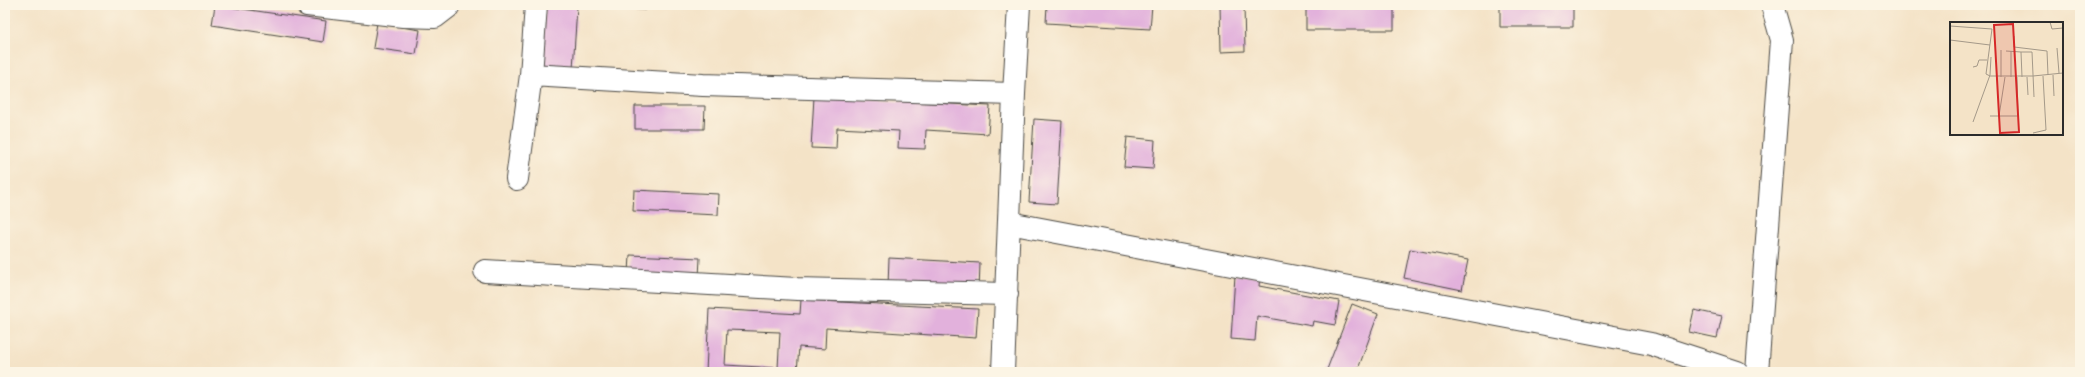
<svg xmlns="http://www.w3.org/2000/svg" width="2085" height="377" font-family="'Architects Daughter',sans-serif">
<rect width="100%" height="100%" fill="#fcf5e5"/>
<filter id="ink" filterUnits="userSpaceOnUse"><feTurbulence type="fractalNoise" baseFrequency=".025" numOctaves="2"/><feDisplacementMap in="SourceGraphic" scale="8" xChannelSelector="R" yChannelSelector="G"/><feConvolveMatrix kernelMatrix="1 2 1 2 8 2 1 2 1" color-interpolation-filters="sRGB"/></filter>
<filter id="wash" filterUnits="userSpaceOnUse"><feTurbulence type="fractalNoise" baseFrequency=".012" numOctaves="4" result="noise"/><feDisplacementMap in="SourceGraphic" scale="16" xChannelSelector="R" yChannelSelector="G"/><feGaussianBlur stdDeviation="0.9" result="paint"/><feColorMatrix in="noise" values="0 0 0 0 0 0 0 0 0 0 0 0 0 0 0 0 0 1.4 0 .05"/><feComposite in="paint" operator="in"/></filter>
<g filter="url(#wash)">
<rect width="100%" height="100%" fill="#f4e3c7"/>
<g id="blocks">
<!-- building -->
<path fill="#e2b1dc" fill-rule="evenodd" d="M215 5 326 21 323 42 212 25Z
M545 5H646V10L577 7 573 69 542 67Z
M1047 5H1152L1150 29 1046 23Z
M1220 5H1244L1245 51 1221 52Z
M1306 5H1394V30H1306Z
M1500 5H1573V27H1500Z
M377 23 420 30 416 54 373 48Z
M814 97 990 106 988 134 926 130 925 149 898 148 899 131 837 128 836 149 811 148Z
M635 106H705L704 129H635Z
M1034 119 1062 121 1057 204 1029 202Z
M1127 137 1155 140 1153 169 1124 167Z
M634 190 719 194 718 215 633 211Z
M1410 249 1468 260 1462 290 1404 278Z
M630 255 700 258 699 277 629 273Z
M889 258 980 263 979 291 888 286Z
M1235 275 1260 276 1259 286 1339 301 1335 325 1313 321 1312 326 1257 316 1255 341 1231 339Z
M801 300 978 309 976 338 826 328 825 349 799 347 797 372H706L709 309 800 314ZM727 330 780 332 778 368 725 365Z
M1352 304 1378 314 1357 372H1326Z
M1694 310 1722 316 1717 338 1689 332Z"/>
</g>
</g>
<g filter="url(#ink)">
<use href="#blocks" fill-opacity="0" stroke="#494742" stroke-width="1"/>
<g fill="none" stroke-linecap="round" stroke-linejoin="round">
<defs>
<path id="street" d="M307 5 403 16 435 17 448 7 449 5
M531 75 703 85 1014 94
M517 179 531 75 536 5
M1009 223 1651 344 1737 372
M485 271 797 289 1007 294
M1003 372 1014 94 1019 5
M1757 372 1782 40 1772 5"/>
</defs>
<!-- street casing -->
<use href="#street" stroke="#494742" stroke-width="24"/>
<!-- street -->
<use href="#street" stroke="#fff" stroke-width="22"/>
</g>
</g>
<!-- overview -->
<g transform="translate(1950 22)">
<rect width="113" height="113" fill="#f4e3c7"/>
<path fill="none" stroke="#a49989" stroke-width="1" d="M100 0 102 7 113 6V17M0 4 42 7 36 52 40 54H83L113 51M64 14V25L97 29 98 53M0 18 40 23M107 26 109 51M51 28V55M56 29 71 30 72 55M61 29V55M71 30H82L84 75M23 45 27 44 29 38H37M103 53 104 74M77 55 78 73M40 94H68L67 55M49 94 55 55M23 100 40 53 41 35M83 111 96 108 93 54"/>
<path fill="#d62828" fill-opacity="0.15" stroke="#d62828" stroke-width="2" d="M63 2 69 110 50 111 44 3Z"/>
<rect width="113" height="113" fill="none" stroke="#2b2b2b" stroke-width="2"/>
</g>
<!-- margin -->
<rect width="2085" height="377" fill="none" stroke="#fcf5e5" stroke-width="20"/>
</svg>
